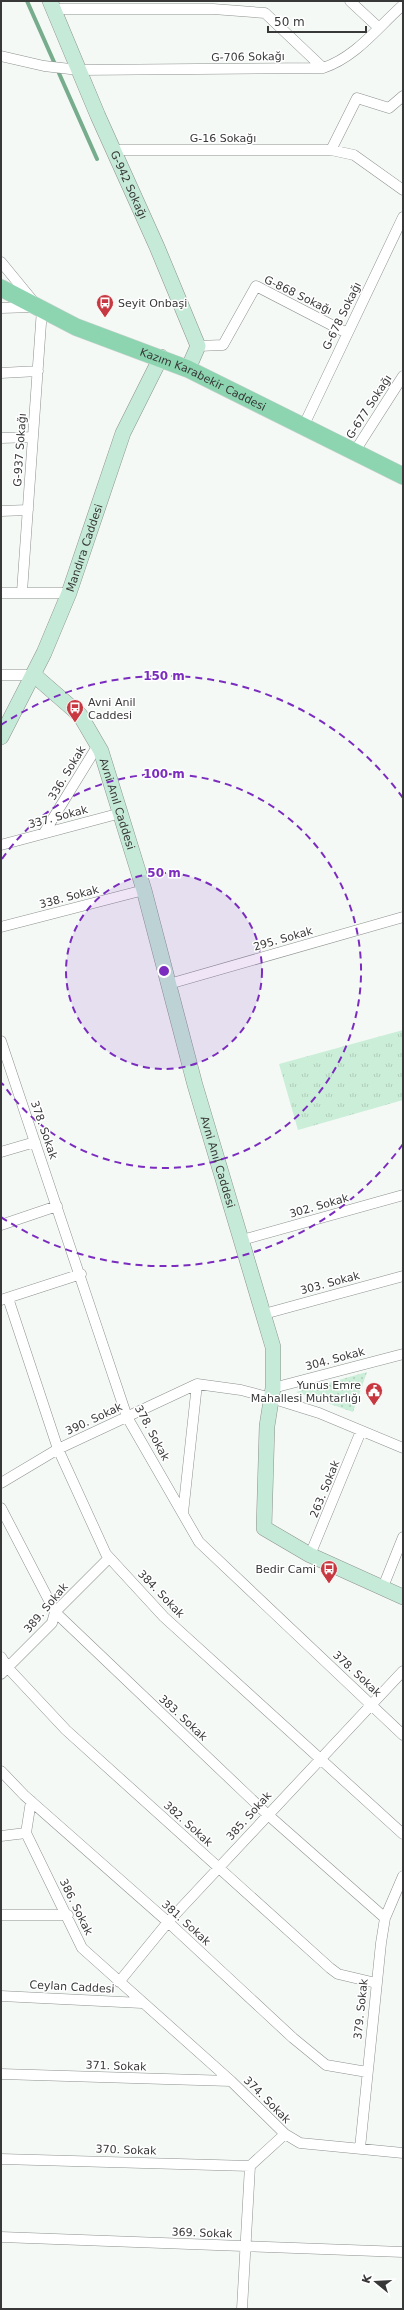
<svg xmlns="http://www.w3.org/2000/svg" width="404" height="2310" font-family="'DejaVu Sans',sans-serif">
<defs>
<pattern id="grass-tufts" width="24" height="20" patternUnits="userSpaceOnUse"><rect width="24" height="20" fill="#cbeed8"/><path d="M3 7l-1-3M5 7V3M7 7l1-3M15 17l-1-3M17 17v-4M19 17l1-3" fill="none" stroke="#afcdba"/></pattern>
<pattern id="park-dots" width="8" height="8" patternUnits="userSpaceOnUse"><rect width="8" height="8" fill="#cbeed8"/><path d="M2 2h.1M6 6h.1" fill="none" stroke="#afcdba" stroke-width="1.8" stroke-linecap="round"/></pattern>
</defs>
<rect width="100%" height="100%" fill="#f4f9f6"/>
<!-- grass -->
<path fill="url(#grass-tufts)" d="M403 1030V1100L298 1130 279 1064Z"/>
<!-- park -->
<path fill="url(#park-dots)" d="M367 1372 353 1412 296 1392Z"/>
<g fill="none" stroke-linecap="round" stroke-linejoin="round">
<!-- stream -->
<path stroke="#77ad8d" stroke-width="4" d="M27 1 97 159"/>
<defs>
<path id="street" d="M350 1 378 27
M54 9H213L265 13 323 68
M1 56 44 66 79 70 323 68C356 57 377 28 403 5
M114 150H331L354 155 403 190
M331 150 357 98 389 108 403 96
M1 262 33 301
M1 308 34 307
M198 346 223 345 256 286 347 333
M1 373 38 371
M303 427 403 217
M1 438 33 437
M355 451 403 376
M1 511 28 510
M22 592 42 309
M1 593H69
M1 675H34
M44 833 98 745
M1 845 121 813
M1 927 144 890
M169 984 403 917
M1 1041 127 1417 199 1542 403 1735
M1 1152 35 1142
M1 1225 57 1206
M242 1240 403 1195
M8 1298 58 1449 106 1554 164 1617 403 1834
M1 1300 81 1274
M264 1314 403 1276
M273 1388 403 1354
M1 1483 58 1449 197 1384 241 1390 271 1398 319 1413 403 1448
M1 1508 55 1612 267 1814 385 1918
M183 1513 197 1384
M310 1555 361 1431
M383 1587 403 1537
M1 1657 8 1668 66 1730 330 1968 338 1974 376 1983
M1 1674 52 1623 55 1612 109 1558
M1 1771 24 1795 168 1922 293 2038 326 2065 367 2072
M31 1801 26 1833 82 1948 231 2081 285 2134 300 2143 403 2153
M1 1836 26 1833
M1 1915H68
M119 1982 168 1922 403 1671
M1 1996 142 2003
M1 2074 231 2081
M360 2148 381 1943 385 1918 403 1876
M1 2159 250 2166
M1 2237 403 2252
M242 2309 250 2166 285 2134"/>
<g id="secondary">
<path id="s1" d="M50 1 98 116 157 247 198 346 188 369"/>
<path id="s2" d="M34 675 80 715 101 751 144 890 195 1085 273 1347V1388L267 1426 264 1528 310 1555 403 1597"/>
<path id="s3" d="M1 737 44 653 69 593 123 433 161 357"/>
</g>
<g id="primary">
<path id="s4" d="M1 288 76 327 188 369 403 476"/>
</g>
</defs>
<!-- street casing -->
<use href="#street" stroke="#8d918e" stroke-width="11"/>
<!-- secondary casing -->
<use href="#secondary" stroke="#8d918e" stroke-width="16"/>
<!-- primary casing -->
<use href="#primary" stroke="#d3d3d3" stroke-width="18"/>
<!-- street -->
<use href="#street" stroke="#fff" stroke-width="10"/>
<!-- secondary -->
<use href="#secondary" stroke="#c6ead8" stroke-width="15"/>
<!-- primary -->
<use href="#primary" stroke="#8cd5b0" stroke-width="17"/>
</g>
<!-- distance rings -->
<circle cx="164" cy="971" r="98" fill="#7b2cbf" fill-opacity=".12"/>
<g fill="none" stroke="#7b2cbf" stroke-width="2" stroke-dasharray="7 5">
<circle cx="164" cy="971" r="98"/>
<path d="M2 859A197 197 0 1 1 2 1083"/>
<path d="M403 1144A295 295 0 0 1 1 1217M1 725A295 295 0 0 1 403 798"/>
</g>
<!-- icons -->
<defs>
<symbol id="bus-pin" viewBox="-11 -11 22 30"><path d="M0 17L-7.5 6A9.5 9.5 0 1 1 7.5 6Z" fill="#c73840" stroke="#fff"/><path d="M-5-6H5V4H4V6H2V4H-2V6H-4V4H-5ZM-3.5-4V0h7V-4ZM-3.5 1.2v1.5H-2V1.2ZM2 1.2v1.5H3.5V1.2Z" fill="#fff"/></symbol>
<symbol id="civic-pin" viewBox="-11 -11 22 30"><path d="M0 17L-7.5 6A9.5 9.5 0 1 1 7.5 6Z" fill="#c73840" stroke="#fff"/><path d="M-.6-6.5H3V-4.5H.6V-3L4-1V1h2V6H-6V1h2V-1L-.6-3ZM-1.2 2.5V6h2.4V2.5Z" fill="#fff"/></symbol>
</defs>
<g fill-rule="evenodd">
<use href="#bus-pin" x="95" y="293" width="20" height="27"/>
<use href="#bus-pin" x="65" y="698" width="20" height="27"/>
<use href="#civic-pin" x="364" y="1381" width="20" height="27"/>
<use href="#bus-pin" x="319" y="1559" width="20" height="27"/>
</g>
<g text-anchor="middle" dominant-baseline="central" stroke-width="3" stroke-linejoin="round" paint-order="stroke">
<!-- street labels -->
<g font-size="11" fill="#373837" stroke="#fff">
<text transform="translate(248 57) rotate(-1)">G-706 Sokağı</text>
<text x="223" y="138">G-16 Sokağı</text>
<text stroke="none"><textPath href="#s1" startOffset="200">G-942 Sokağı</textPath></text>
<text transform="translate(298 295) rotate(26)">G-868 Sokağı</text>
<text transform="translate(342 316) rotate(-64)">G-678 Sokağı</text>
<text stroke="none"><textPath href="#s4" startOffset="222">Kazım Karabekir Caddesi</textPath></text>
<text transform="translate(369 407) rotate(-57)">G-677 Sokağı</text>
<text transform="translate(20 450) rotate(-86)">G-937 Sokağı</text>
<text stroke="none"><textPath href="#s3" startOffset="207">Mandıra Caddesi</textPath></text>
<text transform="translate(67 773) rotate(-59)">336. Sokak</text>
<text stroke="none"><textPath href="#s2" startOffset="158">Avni Anıl Caddesi</textPath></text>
<text transform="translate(58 817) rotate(-15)">337. Sokak</text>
<text transform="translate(69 897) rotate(-15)">338. Sokak</text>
<text transform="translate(283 939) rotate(-16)">295. Sokak</text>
<text transform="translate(44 1130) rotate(71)">378. Sokak</text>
<text stroke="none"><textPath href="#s2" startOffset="530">Avni Anıl Caddesi</textPath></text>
<text transform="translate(319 1206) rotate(-16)">302. Sokak</text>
<text transform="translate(330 1283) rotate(-15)">303. Sokak</text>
<text transform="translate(335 1359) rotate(-15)">304. Sokak</text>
<text transform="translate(94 1419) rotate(-25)">390. Sokak</text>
<text transform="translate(152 1433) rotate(62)">378. Sokak</text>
<text transform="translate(325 1489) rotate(-68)">263. Sokak</text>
<text transform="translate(161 1594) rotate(46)">384. Sokak</text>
<text transform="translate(46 1608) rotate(-50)">389. Sokak</text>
<text transform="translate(357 1674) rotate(43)">378. Sokak</text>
<text transform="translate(183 1718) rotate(43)">383. Sokak</text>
<text transform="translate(249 1816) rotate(-48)">385. Sokak</text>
<text transform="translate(188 1824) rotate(42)">382. Sokak</text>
<text transform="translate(76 1907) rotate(64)">386. Sokak</text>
<text transform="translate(186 1923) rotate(42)">381. Sokak</text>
<text transform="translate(72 1987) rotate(3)">Ceylan Caddesi</text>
<text transform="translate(361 2009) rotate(-84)">379. Sokak</text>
<text transform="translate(116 2066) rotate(2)">371. Sokak</text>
<text transform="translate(267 2100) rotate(45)">374. Sokak</text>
<text transform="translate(126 2150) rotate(2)">370. Sokak</text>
<text transform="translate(202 2233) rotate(2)">369. Sokak</text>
</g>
<!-- poi labels -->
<g font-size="11" fill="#373837" stroke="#fff" text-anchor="start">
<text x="118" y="303">Seyit Onbaşi</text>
<text x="88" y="702">Avni Anil<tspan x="88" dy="13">Caddesi</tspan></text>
<text x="361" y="1385" text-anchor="end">Yunus Emre<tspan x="361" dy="13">Mahallesi Muhtarlığı</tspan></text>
<text x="316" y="1569" text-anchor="end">Bedir Cami</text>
</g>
</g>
<circle cx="164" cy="971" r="6" fill="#7b2cbf" stroke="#fff" stroke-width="2"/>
<g font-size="12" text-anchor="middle" font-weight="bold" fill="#7b2cbf" stroke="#fff" stroke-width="3" stroke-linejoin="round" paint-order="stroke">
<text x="164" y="680">150 m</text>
<text x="164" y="778">100 m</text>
<text x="164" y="877">50 m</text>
</g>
<!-- border -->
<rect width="404" height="2310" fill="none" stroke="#373837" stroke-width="4"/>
<!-- north arrow -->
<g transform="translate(376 2282) rotate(288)" stroke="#ffffff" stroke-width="3" paint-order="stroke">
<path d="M0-3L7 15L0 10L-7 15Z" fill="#373837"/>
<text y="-6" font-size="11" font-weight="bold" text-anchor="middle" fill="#373837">K</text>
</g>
<!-- scale -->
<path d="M268 26v6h98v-6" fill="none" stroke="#373837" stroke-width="2"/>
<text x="274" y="26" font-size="12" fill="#373837" stroke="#ffffff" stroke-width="3" paint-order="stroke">50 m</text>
</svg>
